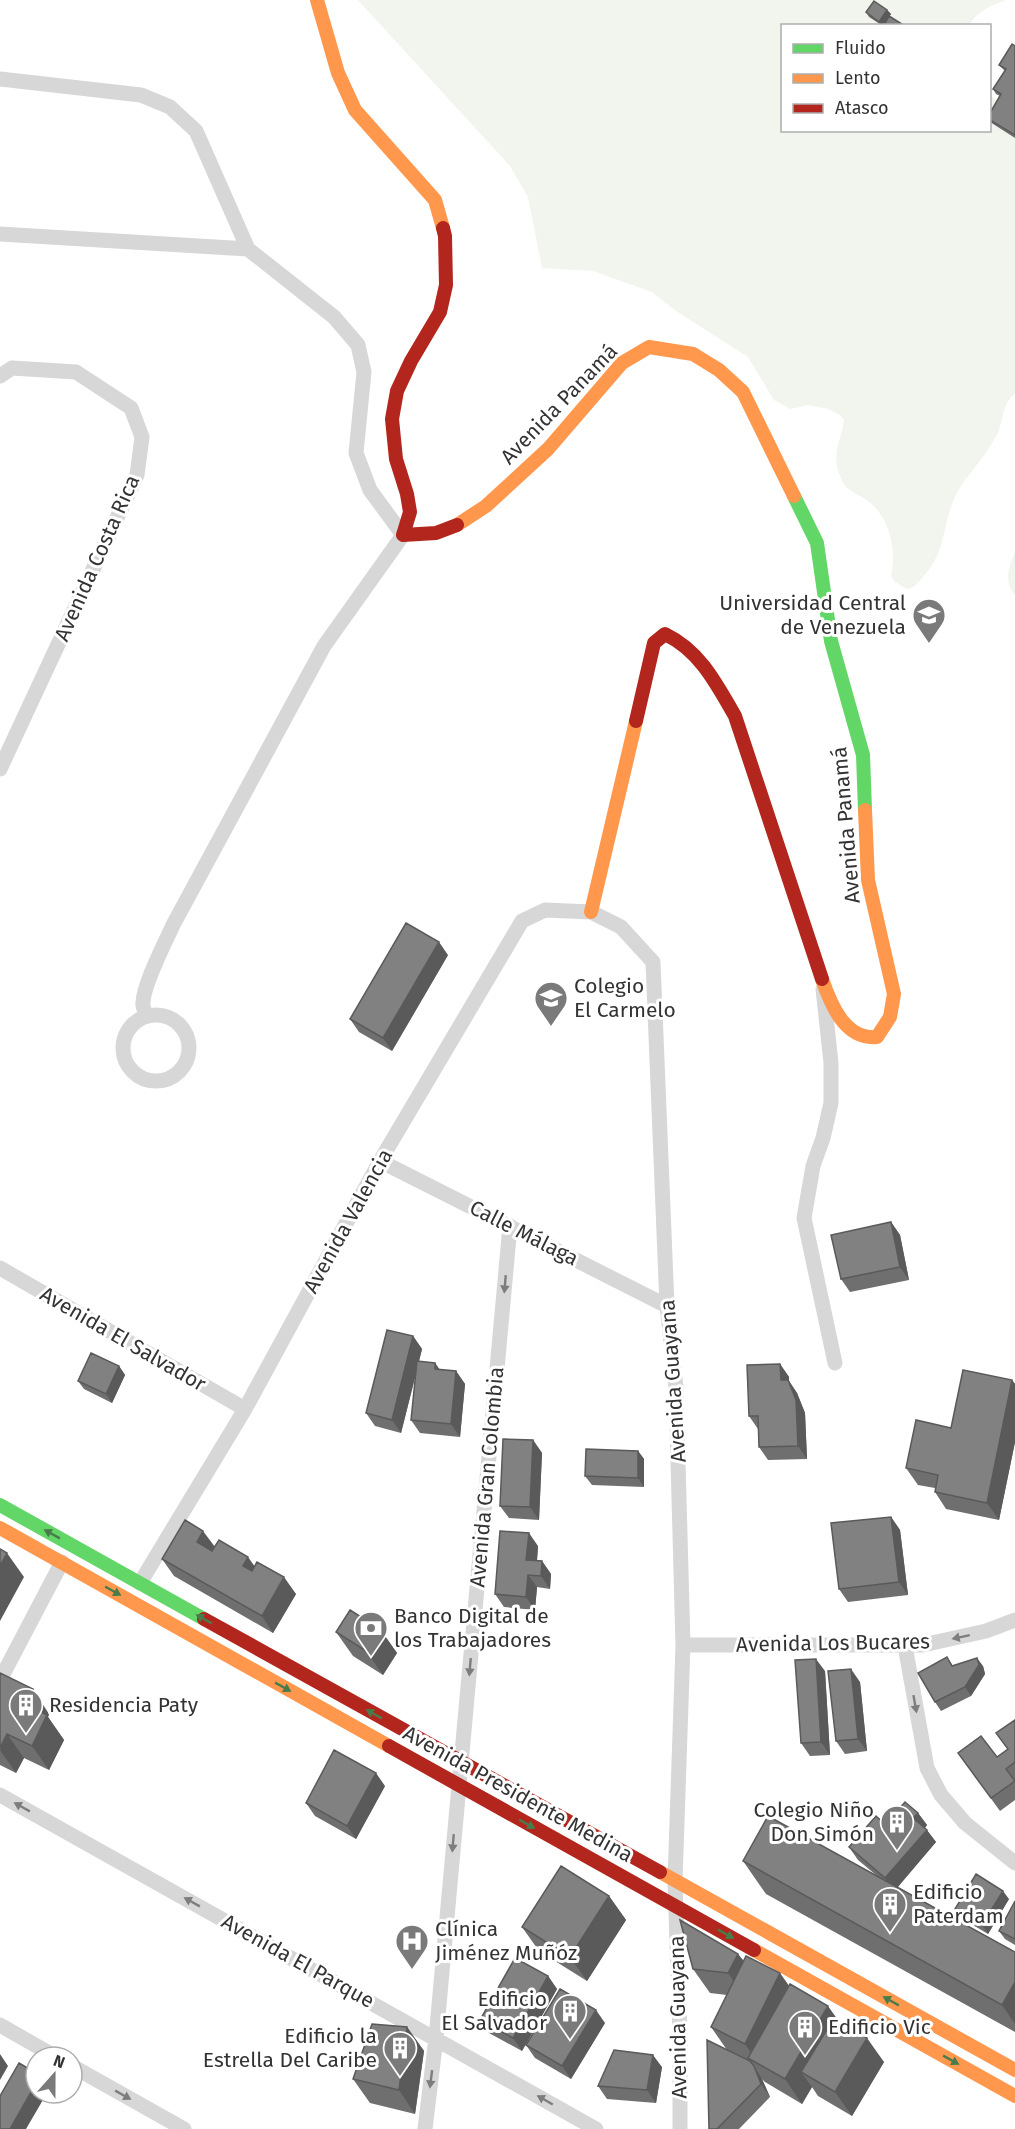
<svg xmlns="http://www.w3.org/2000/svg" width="1015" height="2129" font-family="'Fira Sans',sans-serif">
<rect width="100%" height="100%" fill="#fff"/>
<!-- green -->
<path fill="#f1f5ed" d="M358 0H1006C993 5 975 12 970 25L782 26V130H990V94L1015 122V394C1001 404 1004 421 997 435 986 455 971 471 959 489 941 520 949 550 922 578 917 584 915 587 907 589L895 582 891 576C897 551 890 517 868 501 858 493 846 492 841 478 830 455 841 442 844 420L840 415 828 409 809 405 790 409 774 400 748 357 676 311 652 292 593 271 542 268 528 197 510 166Z
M1015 553V595C1004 584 1008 566 1015 553Z"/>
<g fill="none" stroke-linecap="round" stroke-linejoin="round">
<!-- street -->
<path stroke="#d7d7d7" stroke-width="15" d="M0 79 141 95 170 107 196 131 248 249
M0 234 248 249 334 317 358 345 364 372 356 453 370 490 403 535 324 646 173 925C165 943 144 983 143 1002 142 1007 145 1012 147 1016
M0 376 12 368 76 372 131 408 142 437 137 475 0 769
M823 989 831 1063V1103L823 1138 813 1166 804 1218 835 1363
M123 1048a33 33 0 1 1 66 0a33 33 0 1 1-66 0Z
M380 1161 667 1306
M0 1268 245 1409
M140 1583 245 1409 380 1161 522 921 545 910 591 912 621 927 653 962 667 1306 676 1388 683 1645 675 1881 680 2036V2129
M683 1645H923L986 1631 1015 1620
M905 1646 927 1768 941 1795 965 1823 1015 1863
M0 1680 62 1562
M0 1795 596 2129
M0 2025 56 2057
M72 2066 184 2129
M425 2129 436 2038 510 1226"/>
<!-- fast -->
<path stroke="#63d668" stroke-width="14" d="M794 496 817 543 831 641 863 755 865 810
M0 1505 204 1619"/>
<!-- slow -->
<path stroke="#ff974d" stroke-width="14" d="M317 0 338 73 355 110 435 200 443 228
M457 525 486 506 548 449 622 363 649 347 693 354 719 370 743 392 794 496
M591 912 636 721
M822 979C831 1005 845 1040 877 1037L890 1017 894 994 868 880 865 810
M0 1528 389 1746
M660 1872 1015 2070
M754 1950 1015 2096"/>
<!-- jam -->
<path stroke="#b3261e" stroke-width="14" d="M443 228 445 236 446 285 440 312 411 361 397 391 392 419 396 459 407 494 410 512 403 535 436 533 457 525
M636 721 654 643 665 634C700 651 716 683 735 716L822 979
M204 1619 660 1872
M389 1746 754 1950"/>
</g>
<!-- wall -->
<path fill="#6f6f6f" d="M887 10 891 14 883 26 869 17 866 12Z
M1015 46V138L990 122V113L1000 96 996 94 993 89 1005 71 999 65Z
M448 955 392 1051 359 1032 350 1019Z
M891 1222 900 1235 909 1280 850 1292 841 1279Z
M413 1336 422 1349 419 1361 435 1363 440 1370 456 1371 465 1384 460 1437 420 1433 411 1420 416 1374 401 1433 375 1426 366 1413Z
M780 1364 789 1377V1381L797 1393 805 1413 807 1459 768 1460 759 1447 758 1429 749 1416Z
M119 1366 125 1375 112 1403 84 1389 78 1381Z
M1012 1380 1015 1384V1442L999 1520 946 1509 935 1492V1488L918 1485 906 1468 951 1428Z
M533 1440 542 1453 539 1520 509 1518 500 1506Z
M638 1451 644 1459V1487L592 1485 585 1476Z
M891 1517 900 1530 908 1595 848 1602 839 1589Z
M538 1546 537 1561H542L551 1574 550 1589 537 1587 535 1610 504 1607 495 1594Z
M215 1547 255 1566 296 1594 273 1633 174 1576 162 1559Z
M380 1629 397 1653 383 1675 353 1656 336 1632Z
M947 1657 953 1666H983L985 1674 971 1696 941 1711 935 1702Z
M825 1671 830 1755 810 1756 801 1743Z
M0 1673 49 1714 48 1717 64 1740 49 1770 24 1758 16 1773 0 1765Z
M860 1682 867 1751 845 1754 836 1741Z
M1015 1720V1800L1000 1811 958 1753 997 1757 1008 1749Z
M385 1786 356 1839 315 1816 306 1803Z
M918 1813 927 1825 925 1828 936 1842 898 1887 1015 1952V2032L766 1894 743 1861 876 1875 858 1860 849 1847 885 1824Z
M609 1896 626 1920 587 1981 539 1951 522 1927Z
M1009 1899 988 1934 961 1918 955 1909Z
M1015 1901V1945L1005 1939 999 1931Z
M738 1954 744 1961 789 1986 838 2021 884 2062 852 2116 818 2096 812 2087 802 2104 765 2082 762 2079 770 2097 739 2129H709L727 2050 711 2027 727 1995 710 1993 693 1969Z
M548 1976 557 1989 522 2051 489 2033 480 2020Z
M605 2023 571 2079 535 2058 526 2045Z
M407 2027 424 2051 415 2114 370 2103 353 2079Z
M662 2067 656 2103 607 2099 598 2086Z"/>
<!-- shaded-wall -->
<path fill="#5a5a5a" d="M887 10 891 14 882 26 879 22Z
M439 942 448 955 392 1051 383 1038Z
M891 1222 900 1235 909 1280 900 1267Z
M413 1336 422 1349 401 1433 392 1420Z
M435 1363 444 1376 435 1369Z
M780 1364 789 1377V1381L797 1393 805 1413 807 1459 798 1446 781 1380Z
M119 1366 125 1375 112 1403 106 1394Z
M456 1371 465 1384 460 1437 451 1424Z
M1012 1380 1015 1384V1442L999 1520 987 1503Z
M533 1440 542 1453 539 1520 530 1507Z
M638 1451 644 1459V1487L638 1478Z
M891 1517 900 1530 908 1595 899 1582Z
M203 1531 215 1547 208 1558 197 1542Z
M529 1533 538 1546 536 1573 526 1560Z
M7 1553 24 1577 0 1621V1566Z
M248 1557 260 1574 255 1583 243 1566Z
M542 1561 551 1574 550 1589 541 1576Z
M528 1575 537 1587 535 1610 526 1597Z
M284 1577 296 1594 273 1633 262 1616Z
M380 1629 397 1653 383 1675 366 1651Z
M977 1658 983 1666 985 1674 971 1696 965 1687Z
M816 1659 825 1671 830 1755 821 1742Z
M851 1669 860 1682 867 1751 858 1739Z
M33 1689 49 1714 48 1717 64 1740 49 1770 32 1746 25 1704Z
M7 1734 24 1758 16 1773 0 1750Z
M376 1773 385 1786 356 1839 347 1826Z
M918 1813 927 1825 922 1831 913 1818Z
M927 1830 936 1842 894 1891 885 1878Z
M1003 1891 1009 1899 988 1934 982 1925Z
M609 1896 626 1920 587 1981 570 1957Z
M738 1954 755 1978 745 1997 728 1973Z
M780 1973 797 1997 759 2065 745 2044Z
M548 1976 557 1989 522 2051 513 2038Z
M1015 1982V2024L1002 2005Z
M828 2006 845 2030 801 2072 812 2087 802 2104 785 2079Z
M596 2010 605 2023 571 2079 562 2066Z
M407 2027 424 2051 415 2114 399 2090Z
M867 2038 884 2062 852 2116 835 2092Z
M0 2054 8 2066 0 2080Z
M653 2055 662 2067 656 2103 647 2090Z
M754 2066 762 2079 770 2097 761 2084Z
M36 2083V2093H47L26 2129H10Z"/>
<!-- building -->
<path fill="#818181" stroke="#5a5a5a" stroke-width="1.5" d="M874 1 887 10 879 22 866 12Z
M889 16 905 26H884Z
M1012 44 1015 46V135L990 120V113L1001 94 993 89 1006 69 999 65Z
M406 923 439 942 383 1038 350 1019Z
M891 1222 900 1267 841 1279 831 1235Z
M387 1330 413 1336 392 1420 366 1413Z
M91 1353 119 1366 106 1394 78 1381Z
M417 1361 435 1363V1369L456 1371 451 1424 411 1420Z
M780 1364 781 1380H788L796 1400 798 1446 759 1447 758 1416H749L747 1365Z
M963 1370 1012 1380 987 1503 935 1492 938 1475 906 1468 916 1420 951 1428Z
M503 1439 533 1440 530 1507 500 1506Z
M586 1449 638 1451V1478L585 1476Z
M891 1517 899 1582 839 1589 831 1523Z
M185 1520 203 1531 197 1542 212 1551 219 1540 248 1557 243 1566 252 1571 257 1562 284 1577 262 1616 162 1559Z
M500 1531 529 1533 526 1560 542 1561 541 1576 528 1575 526 1597 495 1594Z
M0 1549 7 1553 0 1566Z
M350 1610 380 1629 366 1651 336 1632Z
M947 1657 952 1666 977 1658 979 1665 965 1687 935 1702 918 1673Z
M816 1659 821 1742 801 1743 795 1660Z
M851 1669 858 1739 836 1741 828 1671Z
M0 1673 33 1689 25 1704 47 1715 32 1746 7 1734 0 1748Z
M1015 1720V1762L1006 1769 1015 1781 991 1798 958 1753 981 1736 997 1757 1008 1749 996 1733Z
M334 1750 376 1773 347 1826 306 1803Z
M905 1802 918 1813 913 1818 927 1830 885 1878 849 1847 876 1816 885 1824Z
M768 1816 1015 1952V1982L1002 2005 743 1861Z
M561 1866 609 1896 570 1957 522 1927Z
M976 1874 1003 1891 982 1925 955 1909Z
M1015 1901V1939L999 1931Z
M680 1920 738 1954 728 1973 693 1969Z
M746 1956 780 1973 745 2044 711 2027Z
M515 1958 548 1976 513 2038 480 2020Z
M790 1984 828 2006 785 2079 748 2058Z
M560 1989 596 2010 562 2066 526 2045Z
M834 2018 867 2038 835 2092 801 2072Z
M372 2024 407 2027 399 2090 353 2079Z
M707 2040 750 2061 754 2066 761 2084 717 2129H709Z
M614 2050 653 2055 647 2090 598 2086Z
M19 2063 36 2073V2083L10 2129H0V2096Z"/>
<!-- one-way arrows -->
<defs><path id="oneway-solid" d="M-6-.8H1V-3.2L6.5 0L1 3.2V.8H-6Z" transform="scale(1.5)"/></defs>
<g fill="#7d7d7d">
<use href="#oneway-solid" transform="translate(505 1284) rotate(95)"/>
<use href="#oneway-solid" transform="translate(961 1637) rotate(168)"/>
<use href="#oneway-solid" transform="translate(470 1667) rotate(95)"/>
<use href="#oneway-solid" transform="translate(915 1704) rotate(80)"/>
<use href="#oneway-solid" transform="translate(22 1807) rotate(-151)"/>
<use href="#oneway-solid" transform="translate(453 1843) rotate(95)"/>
<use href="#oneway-solid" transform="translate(192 1902) rotate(-151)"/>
<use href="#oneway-solid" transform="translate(431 2079) rotate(97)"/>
<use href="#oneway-solid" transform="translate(123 2095) rotate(29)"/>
<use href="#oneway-solid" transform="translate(545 2100) rotate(-150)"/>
</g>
<g fill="#497c4b">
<use href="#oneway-solid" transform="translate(52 1534) rotate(-151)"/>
<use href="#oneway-solid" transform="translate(113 1591) rotate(29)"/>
<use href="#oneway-solid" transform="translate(204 1619) rotate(-151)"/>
<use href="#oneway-solid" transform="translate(283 1687) rotate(29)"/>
<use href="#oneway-solid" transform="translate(374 1714) rotate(-151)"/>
<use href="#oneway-solid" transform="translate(527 1824) rotate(29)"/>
<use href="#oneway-solid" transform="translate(726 1934) rotate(29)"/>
<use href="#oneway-solid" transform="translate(891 2001) rotate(-151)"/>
<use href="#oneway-solid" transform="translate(951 2060) rotate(29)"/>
</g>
<!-- icons -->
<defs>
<symbol id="university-pin" viewBox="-11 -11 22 30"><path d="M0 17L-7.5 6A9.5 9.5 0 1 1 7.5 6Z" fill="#7a7a7a" stroke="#fff"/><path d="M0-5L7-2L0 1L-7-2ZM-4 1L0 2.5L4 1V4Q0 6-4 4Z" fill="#fff"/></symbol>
<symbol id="school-pin" viewBox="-11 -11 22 30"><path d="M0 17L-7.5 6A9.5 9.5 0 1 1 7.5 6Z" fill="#7a7a7a" stroke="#fff"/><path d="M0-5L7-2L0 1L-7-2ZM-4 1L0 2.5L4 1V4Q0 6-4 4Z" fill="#fff"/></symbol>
<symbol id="bank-pin" viewBox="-11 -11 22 30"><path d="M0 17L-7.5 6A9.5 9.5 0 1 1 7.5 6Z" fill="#7a7a7a" stroke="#fff"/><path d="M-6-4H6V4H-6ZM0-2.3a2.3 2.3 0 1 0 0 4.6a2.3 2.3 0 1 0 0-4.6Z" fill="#fff"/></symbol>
<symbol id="building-pin" viewBox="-11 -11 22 30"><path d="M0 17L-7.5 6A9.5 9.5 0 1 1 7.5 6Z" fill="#7a7a7a" stroke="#fff"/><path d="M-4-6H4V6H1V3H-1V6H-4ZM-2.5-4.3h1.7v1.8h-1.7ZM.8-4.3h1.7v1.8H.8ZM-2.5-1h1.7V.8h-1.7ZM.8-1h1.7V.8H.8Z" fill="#fff"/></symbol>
<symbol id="hospital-pin" viewBox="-11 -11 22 30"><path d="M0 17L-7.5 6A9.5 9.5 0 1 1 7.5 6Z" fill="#7a7a7a" stroke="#fff"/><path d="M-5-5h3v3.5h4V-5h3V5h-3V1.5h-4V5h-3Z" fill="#fff"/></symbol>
</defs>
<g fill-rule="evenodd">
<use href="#university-pin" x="910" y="596" width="38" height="52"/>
<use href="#school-pin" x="532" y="979" width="38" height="52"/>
<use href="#bank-pin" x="352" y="1609" width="38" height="52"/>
<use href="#building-pin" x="7" y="1686" width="38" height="52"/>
<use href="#building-pin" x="878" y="1803" width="38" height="52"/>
<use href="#building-pin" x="871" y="1885" width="38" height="52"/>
<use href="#hospital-pin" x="393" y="1922" width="38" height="52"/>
<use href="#building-pin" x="551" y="1992" width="38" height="52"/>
<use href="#building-pin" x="786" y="2008" width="38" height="52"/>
<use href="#building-pin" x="381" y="2029" width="38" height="52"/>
</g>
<g text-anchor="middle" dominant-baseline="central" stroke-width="6" stroke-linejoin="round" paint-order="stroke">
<!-- street labels -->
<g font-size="21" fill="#333" stroke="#fff">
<text transform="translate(559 404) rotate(-46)">Avenida Panamá</text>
<text transform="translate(97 558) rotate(-66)">Avenida Costa Rica</text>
<text transform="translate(846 825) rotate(-95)">Avenida Panamá</text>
<text transform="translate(348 1221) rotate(-61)">Avenida Valencia</text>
<text transform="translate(524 1233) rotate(27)">Calle Málaga</text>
<text transform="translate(123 1339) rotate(30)">Avenida El Salvador</text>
<text transform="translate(673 1381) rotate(-94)">Avenida Guayana</text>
<text transform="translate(487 1477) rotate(-85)">Avenida Gran Colombia</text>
<text transform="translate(833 1643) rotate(-1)">Avenida Los Bucares</text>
<text transform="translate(518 1794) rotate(29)">Avenida Presidente Medina</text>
<text transform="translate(298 1961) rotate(29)">Avenida El Parque</text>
<text transform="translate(678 2017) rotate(-91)">Avenida Guayana</text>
</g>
<!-- poi labels -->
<g font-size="21" fill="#333" stroke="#fff" text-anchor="start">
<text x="906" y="603" text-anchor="end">Universidad Central<tspan x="906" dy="24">de Venezuela</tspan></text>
<text x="574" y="986">Colegio<tspan x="574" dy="24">El Carmelo</tspan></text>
<text x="394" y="1616">Banco Digital de<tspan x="394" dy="24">los Trabajadores</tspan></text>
<text x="49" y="1705">Residencia Paty</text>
<text x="874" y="1810" text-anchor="end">Colegio Niño<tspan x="874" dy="24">Don Simón</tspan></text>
<text x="913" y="1892">Edificio<tspan x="913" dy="24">Paterdam</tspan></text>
<text x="435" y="1929">Clínica<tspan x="435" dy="24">Jiménez Muñóz</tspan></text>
<text x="547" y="1999" text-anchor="end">Edificio<tspan x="547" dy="24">El Salvador</tspan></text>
<text x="828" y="2027">Edificio Vic</text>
<text x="377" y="2036" text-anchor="end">Edificio la<tspan x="377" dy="24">Estrella Del Caribe</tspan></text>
</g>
</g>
<!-- legend -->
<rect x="781" y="24" width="210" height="108" fill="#ffffff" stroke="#adadad" stroke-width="1.5"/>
<rect x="793" y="44" width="30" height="9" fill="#63d668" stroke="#adadad" stroke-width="1.5"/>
<text x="835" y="54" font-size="18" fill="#333333">Fluido</text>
<rect x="793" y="74" width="30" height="9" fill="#ff974d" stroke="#adadad" stroke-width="1.5"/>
<text x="835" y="84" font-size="18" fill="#333333">Lento</text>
<rect x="793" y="104" width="30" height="9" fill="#b3261e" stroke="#adadad" stroke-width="1.5"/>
<text x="835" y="114" font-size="18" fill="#333333">Atasco</text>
<!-- north arrow -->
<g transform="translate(54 2075) rotate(21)"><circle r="28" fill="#ffffff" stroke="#adadad" stroke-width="1.5"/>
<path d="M0-4.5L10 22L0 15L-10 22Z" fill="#7a7a7a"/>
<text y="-9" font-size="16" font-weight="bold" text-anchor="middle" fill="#333333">N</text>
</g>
</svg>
